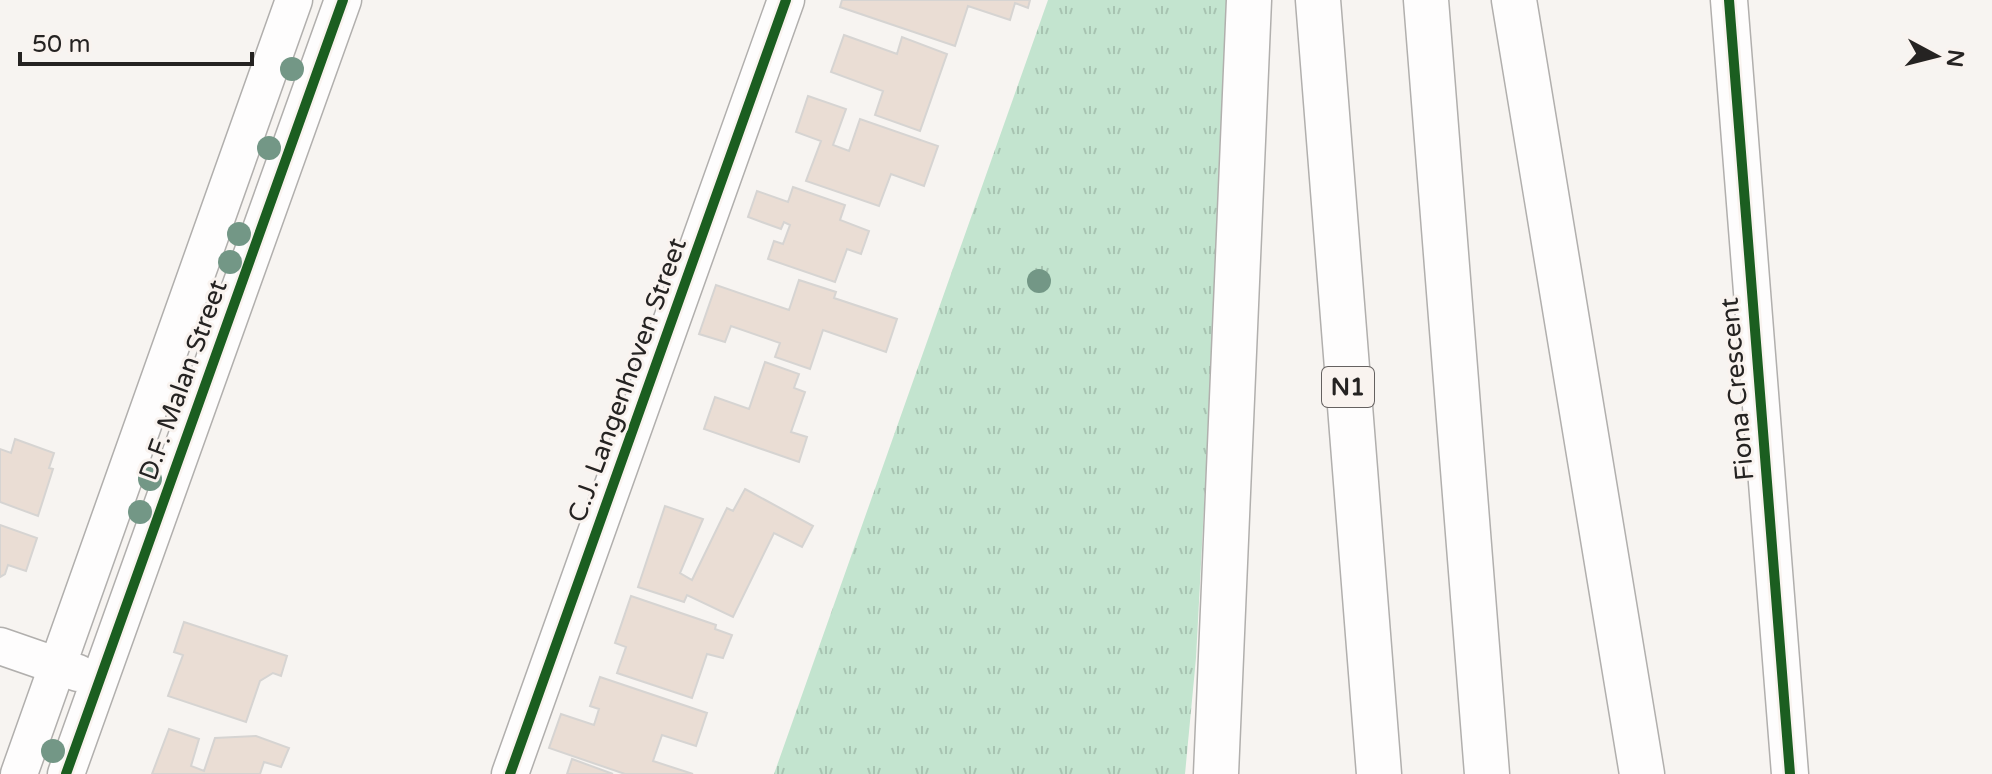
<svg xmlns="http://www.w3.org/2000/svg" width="1992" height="774" font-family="'Varela Round',sans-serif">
<defs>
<pattern id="grass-tufts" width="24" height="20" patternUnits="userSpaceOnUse" patternTransform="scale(2)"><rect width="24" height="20" fill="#c3e4cf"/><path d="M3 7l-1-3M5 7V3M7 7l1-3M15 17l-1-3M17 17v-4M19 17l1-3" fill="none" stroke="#a7c3b1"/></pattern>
</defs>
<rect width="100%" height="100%" fill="#f7f4f1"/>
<!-- grass -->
<path fill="url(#grass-tufts)" d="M1048 0H1231L1196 658 1185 774H774Z"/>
<!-- building -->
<path fill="#eaddd4" stroke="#d6d4d2" stroke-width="2" d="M842 0H1030L1028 8 1015 3 1010 20 968 6 955 46 840 7Z
M844 35 897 54 902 37 947 54 920 131 875 115 883 91 831 72Z
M808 96 846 109 833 145 849 151 860 119 938 146 924 186 891 174 879 206 806 181 821 141 796 132Z
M793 187 845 205 840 220 869 231 861 254 847 249 835 282 768 259 774 241 783 244 790 225 784 222 781 229 748 217 757 191 788 202Z
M799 280 836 292 834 298 897 319 886 352 823 330 810 369 775 357 780 343 731 326 725 342 699 334 716 285 789 310Z
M765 362 799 374 794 388 805 392 791 432 807 437 799 462 704 429 715 397 749 409Z
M15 439 54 453 49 468 53 469 38 516 0 502V449L11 453Z
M745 489 813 526 802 547 774 533 733 617 687 595 684 602 638 587 665 506 703 519 680 573 692 580 727 508 733 511Z
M0 525 37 538 26 571 8 565 5 574 0 577Z
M631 596 716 625 715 629 732 635 723 658 707 654 692 698 617 673 626 647 615 643Z
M184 622 287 656 281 676 273 673 260 681 246 722 168 696 183 655 174 652Z
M600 677 707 713 696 746 662 735 653 761 693 774H625L549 748 561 714 594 725 599 709 590 706Z
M169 729 199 739 191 766 204 771 215 738 256 736 289 748 281 767 264 762 260 774H152Z
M572 759 613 774H567Z"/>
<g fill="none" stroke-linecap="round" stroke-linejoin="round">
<defs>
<path id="minor" d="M1729 0 1790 774
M0 646 78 673
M19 774 294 0
M66 774 343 0
M510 774 786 0"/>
<path id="motorway" d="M1318 0 1379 774
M1426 0 1487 774
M1514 0 1642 774
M1216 774 1249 0"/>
</defs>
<!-- minor casing -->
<use href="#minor" stroke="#b1afad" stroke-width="39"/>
<!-- motorway casing -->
<use href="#motorway" stroke="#b1afad" stroke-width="47"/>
<!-- minor -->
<use href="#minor" stroke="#fefdfd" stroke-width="36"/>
<!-- motorway -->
<use href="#motorway" stroke="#fefdfd" stroke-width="44"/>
<defs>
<path id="cycleway" d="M1729 0 1790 774
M66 774 343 0
M510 774 786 0"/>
</defs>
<!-- cycleway casing -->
<use href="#cycleway" stroke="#f9f3ef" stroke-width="15"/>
<!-- cycleway -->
<use href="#cycleway" stroke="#1b5e20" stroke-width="10"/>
</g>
<!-- trees -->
<g fill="#739786">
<circle cx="292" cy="69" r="12"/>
<circle cx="269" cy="148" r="12"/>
<circle cx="239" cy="234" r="12"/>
<circle cx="230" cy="262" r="12"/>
<circle cx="1039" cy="281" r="12"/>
<circle cx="150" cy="479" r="12"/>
<circle cx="140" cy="512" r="12"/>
<circle cx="53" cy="751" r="12"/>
</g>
<g text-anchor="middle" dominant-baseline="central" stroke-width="6" stroke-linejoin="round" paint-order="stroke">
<!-- shield labels -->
<rect fill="#f9f3ef" stroke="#656160" stroke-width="2" x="1322" y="367" width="52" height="40" rx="6"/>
<g font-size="24" font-weight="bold" fill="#252322">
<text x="1348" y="387">N1</text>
</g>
<!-- street labels -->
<g font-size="26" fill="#252322" stroke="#f9f3ef">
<text transform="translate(183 380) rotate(-70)">D.F. Malan Street</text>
<text transform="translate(627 380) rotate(-70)">C.J. Langenhoven Street</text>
<text transform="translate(1737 389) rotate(-95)">Fiona Crescent</text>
</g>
</g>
<!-- north arrow -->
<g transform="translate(1936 56) rotate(97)" stroke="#f9f3ef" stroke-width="6" paint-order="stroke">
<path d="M0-6L14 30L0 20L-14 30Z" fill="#252322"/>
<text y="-12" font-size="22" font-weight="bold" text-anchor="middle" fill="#252322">N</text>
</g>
<!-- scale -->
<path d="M20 52v12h232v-12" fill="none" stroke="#252322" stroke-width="4"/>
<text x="32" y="52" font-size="24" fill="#252322" stroke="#f9f3ef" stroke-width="6" paint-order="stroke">50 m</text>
</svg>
